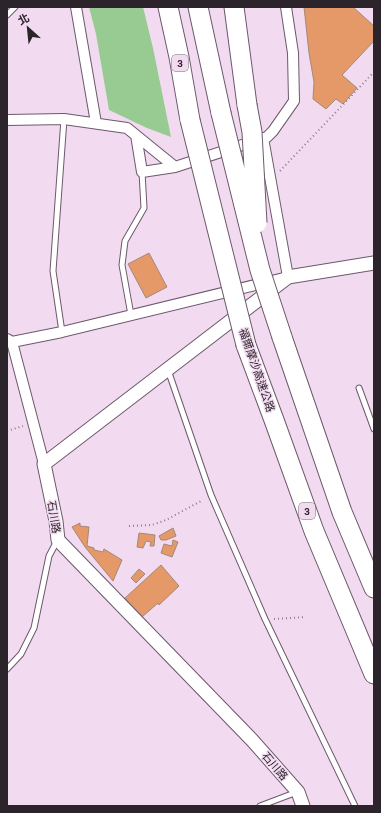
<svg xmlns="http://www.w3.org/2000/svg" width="381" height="813" font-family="'DM Sans','Noto Sans TC',sans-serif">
<rect width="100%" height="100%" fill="#f2dbf0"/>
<!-- green -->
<path fill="#97cb92" d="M89 7H143L153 48 171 137 147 128 109 110 96 34Z"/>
<!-- building -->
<path fill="#e59868" stroke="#a2897b" d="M304 7H353L374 26V41L342 75 357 88 343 104 336 99 326 109 313 99 314 82 309 53Z
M149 253 167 287 146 298 128 264Z
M80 523V526L89 527 87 546 94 548V550L103 552 104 549 122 560 113 581 85 547 72 527Z
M173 528 176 536 166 540H161L159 536Z
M139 533 155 535 154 546H150L151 542 146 541 143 548 137 547Z
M173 540 178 542 172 557 161 553 164 544 172 546Z
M161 565 179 586 159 605 158 603 142 617 125 598Z
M139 569 145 574 136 583 131 578Z"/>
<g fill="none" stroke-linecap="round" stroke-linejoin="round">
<defs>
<path id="service" d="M7 15 15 7
M131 315 122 265 125 241 144 208 142 172
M62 332 53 271 64 119
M168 370 211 495 265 619 355 806
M359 388 374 429
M7 669 21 654 34 628 49 556 57 541
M260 806 297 792"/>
<path id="minor" d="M76 7 96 123
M7 120 64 119 127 128 175 167
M136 135 142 172 175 167 267 137 273 131 294 101 293 53 286 7
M7 339 12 342 62 332 288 277 263 138
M12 342 44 464"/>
<path id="tertiary" d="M303 806 298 792 252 740 58 540 56 521 44 464 288 277 374 263"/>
<path id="motorway" d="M168 7 179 57 190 120
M198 7 221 113
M234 7 247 105
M282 337 342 512 374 588
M246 345 274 420 314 531 374 674"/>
</defs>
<!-- service casing -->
<use href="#service" stroke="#6c596b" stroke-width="7"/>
<!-- minor casing -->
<use href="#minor" stroke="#6c596b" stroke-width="12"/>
<!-- tertiary casing -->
<use href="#tertiary" stroke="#6c596b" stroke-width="15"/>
<!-- motorway casing -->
<use href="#motorway" stroke="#6c596b" stroke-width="21"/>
<!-- path -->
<path stroke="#8c7d8a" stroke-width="2" stroke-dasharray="1 3" stroke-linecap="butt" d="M280 171 374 72
M7 431 23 426
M129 526 152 525 166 520 203 500
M274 619 306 617"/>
<!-- service -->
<use href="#service" stroke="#fff" stroke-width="5"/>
<!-- minor -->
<use href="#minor" stroke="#fff" stroke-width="10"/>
<!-- tertiary -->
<use href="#tertiary" stroke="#fff" stroke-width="13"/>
<!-- motorway -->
<use href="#motorway" stroke="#fff" stroke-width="19"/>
<defs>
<path id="motorway-bridge" d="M247 105 252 132 257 223
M221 113 260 270 282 337
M190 120 246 345"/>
</defs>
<!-- motorway-bridge casing -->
<use href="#motorway-bridge" stroke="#6c596b" stroke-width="21" stroke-linecap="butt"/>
<!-- motorway-bridge -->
<use href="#motorway-bridge" stroke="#fff" stroke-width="19"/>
</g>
<g text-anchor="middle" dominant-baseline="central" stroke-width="3" stroke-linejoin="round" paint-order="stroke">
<!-- shield labels -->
<g fill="#f2dbf0" stroke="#675b66" stroke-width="1">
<rect x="172" y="55" width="16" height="16" rx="3"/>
<rect x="299" y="503" width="16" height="16" rx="3"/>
</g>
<g font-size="10" font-weight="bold" fill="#2c242b">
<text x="180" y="63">3</text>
<text x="307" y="511">3</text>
</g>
<!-- street labels -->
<g font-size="11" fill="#2c242b" stroke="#f2dbf0">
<text transform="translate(257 370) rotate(71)">福爾摩沙高速公路</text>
<text transform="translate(54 517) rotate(81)">石川路</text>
<text transform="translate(275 766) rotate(49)">石川路</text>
</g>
</g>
<!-- border -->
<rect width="381" height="813" fill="none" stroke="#2c242b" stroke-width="16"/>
<!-- north arrow -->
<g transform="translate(28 28) rotate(333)" stroke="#f2dbf0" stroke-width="3" paint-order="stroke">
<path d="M0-3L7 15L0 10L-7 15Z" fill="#2c242b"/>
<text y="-6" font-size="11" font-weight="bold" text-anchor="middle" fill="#2c242b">北</text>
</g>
</svg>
